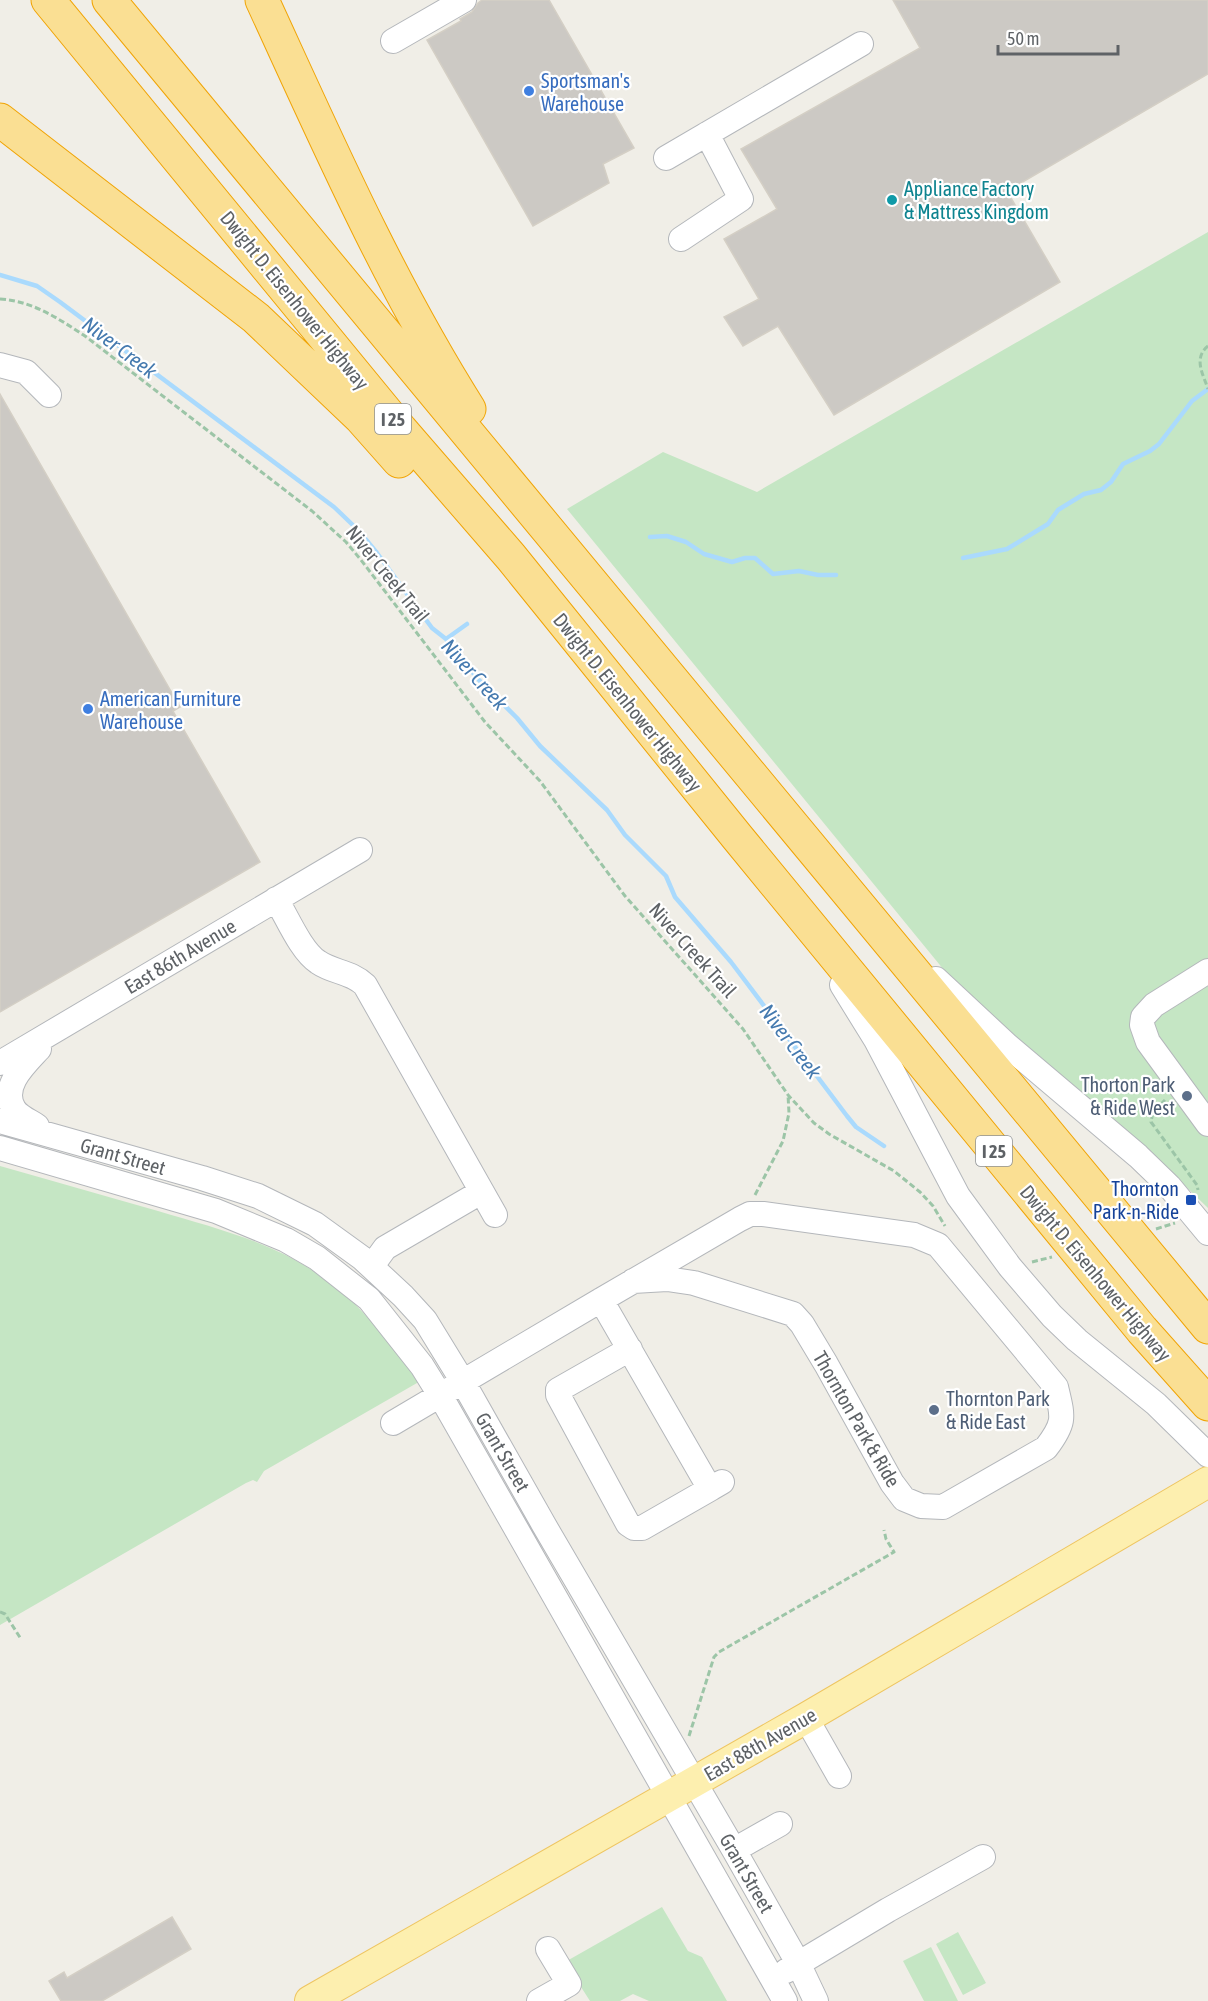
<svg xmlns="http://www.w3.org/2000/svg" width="1208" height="2001" font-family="'Asap Condensed',sans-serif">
<rect width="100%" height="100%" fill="#f0eee7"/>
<!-- green -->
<path fill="#c5e6c4" d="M1208 232V1208L1145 1147 975 1008 567 509 663 452 757 492Z
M0 1166C53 1181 105 1196 158 1211 218 1229 278 1243 329 1282 365 1308 390 1345 418 1379L417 1383 264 1471 257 1482 253 1480 246 1483 0 1625Z
M662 1907 688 1951 702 1957 727 2001H649L633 1994 620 2001H590L565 1962Z
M958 1932 986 1983 963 1995 936 1944Z
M931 1947 958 2001H924L903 1961Z"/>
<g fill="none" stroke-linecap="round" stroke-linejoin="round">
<!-- stream -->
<path stroke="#aadafd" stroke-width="4.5" d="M0 275 37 286 60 302 334 507 358 530 377 553 432 628 446 639 478 679 517 718 540 746 607 810 625 835 666 876 675 897 731 962 847 1116 856 1127 884 1146
M650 537 667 536 686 542 704 554 732 562 745 558H755L773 574 799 571 818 575H836
M963 558 1007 549 1048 524 1058 510 1084 494 1101 490 1111 482 1123 464 1150 451 1159 444 1192 401 1208 389
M446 639 467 624"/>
</g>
<!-- building -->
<path fill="#ccc9c4" stroke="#d4cfc5" stroke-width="1.5" d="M482 0H549L634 148 603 164 609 183 533 226 427 40 461 21 460 19 472 12 478 3Z
M893 0H1208V74L1007 191 1060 282 834 415 778 326 743 346 724 317 759 299 724 239 777 209 741 149 920 48Z
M0 394 180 707 173 711 260 862 0 1012Z
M172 1917 191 1949 102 2001H61L49 1981 64 1972 67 1978Z"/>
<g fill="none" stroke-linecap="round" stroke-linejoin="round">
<defs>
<path id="minor" d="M393 41 464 0
M666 158 861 44
M681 239 741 199 707 134
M0 365 26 372 49 395
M276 899C287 917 301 951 318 962 334 973 350 971 365 985L495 1215
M1208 971 1154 1005 1143 1017 1142 1025 1148 1042 1208 1124
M936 979 1008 1046 1138 1156 1169 1186 1208 1233
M842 985 876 1040 958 1196 1010 1267 1052 1316 1077 1340 1156 1404 1208 1455
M0 1063 360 850
M0 1121 202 1178 258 1196 315 1224 362 1258 403 1296 425 1320 463 1382 544 1525 734 1850 798 1963 816 2001
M37 1126C30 1121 19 1117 14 1109 0 1087 25 1064 39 1049
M0 1148 216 1211 286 1240 317 1258 369 1299 422 1366 440 1395 785 2001
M372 1266 385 1248 481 1192
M601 1300 710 1489 722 1482
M630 1349 558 1390V1395L628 1524 634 1528H642L710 1489
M393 1423 601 1300 740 1219 750 1214H763L914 1235 938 1245 1056 1387C1063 1417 1066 1422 1046 1448L943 1507 921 1506 904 1499 892 1483 826 1364 802 1324 793 1314 694 1283 667 1279 633 1281
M806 1718 839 1776
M734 1850 780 1824
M786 1971 888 1910 983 1857
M539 2001 569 1984 548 1949"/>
<path id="major" d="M310 2001 806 1718 1208 1482"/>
<path id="highway" d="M48 0 401 430 511 557 738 838 1142 1330 1208 1404
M109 0 1208 1327
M262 0C326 139 387 279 469 409
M0 120 256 318 360 417 399 461"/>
</defs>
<!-- minor casing -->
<use href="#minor" stroke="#b4b7bb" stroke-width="26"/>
<!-- major casing -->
<use href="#major" stroke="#eec561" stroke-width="32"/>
<!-- highway casing -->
<use href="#highway" stroke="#f0a406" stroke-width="35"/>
<!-- path -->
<path stroke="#9cc5a7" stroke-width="3" stroke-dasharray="6 3" stroke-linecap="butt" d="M0 299C33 301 59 319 85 336L312 511 346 542 361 560 485 722 540 781 625 896 743 1029 788 1095 814 1123 829 1134 894 1171 920 1192 933 1206 945 1226
M1208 346C1193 358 1203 374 1208 389
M1165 1100 1153 1112 1151 1122 1197 1185 1198 1190
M755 1195 783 1141 789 1113 788 1095
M1156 1229 1175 1223
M1032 1262 1052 1257
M0 1612 5 1614 21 1639
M689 1736 714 1657 719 1652 894 1552 886 1539 884 1530"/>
<!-- minor -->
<use href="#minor" stroke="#fff" stroke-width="24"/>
<!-- major -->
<use href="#major" stroke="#fdefaf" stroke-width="30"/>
<!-- highway -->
<use href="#highway" stroke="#fadf93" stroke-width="33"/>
</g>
<!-- markers -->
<g fill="#3f7fe0" stroke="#fff" stroke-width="2">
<circle cx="529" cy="91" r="6"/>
<circle cx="88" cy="709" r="6"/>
</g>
<circle fill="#0f9aa8" stroke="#fff" stroke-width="2" cx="892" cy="200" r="6"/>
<g fill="#5c6f8a" stroke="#fff" stroke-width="2">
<circle cx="1187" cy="1096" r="6"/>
<circle cx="934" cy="1410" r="6"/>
</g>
<rect fill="#1a4fb4" stroke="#fff" stroke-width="2" x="1185" y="1194" width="12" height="12" rx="3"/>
<g text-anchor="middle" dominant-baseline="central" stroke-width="4.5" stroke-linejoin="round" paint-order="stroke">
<!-- shield labels -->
<g fill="#fff" stroke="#8e9194" stroke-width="1.5">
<rect x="375" y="404" width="36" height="30" rx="4.5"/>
<rect x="976" y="1136" width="36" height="30" rx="4.5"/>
</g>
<g font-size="18" font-weight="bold" fill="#5e6266">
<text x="393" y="419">I 25</text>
<text x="994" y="1151">I 25</text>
</g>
<!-- shop labels -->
<g font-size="20" fill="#366cbe" stroke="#fff" text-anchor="start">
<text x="541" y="80">Sportsman's<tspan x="541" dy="23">Warehouse</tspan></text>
<text x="100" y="698">American Furniture<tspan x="100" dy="23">Warehouse</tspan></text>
</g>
<!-- culture labels -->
<g font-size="20" fill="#0d838f" stroke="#fff" text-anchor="start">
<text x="904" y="188">Appliance Factory<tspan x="904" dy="23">&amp; Mattress Kingdom</tspan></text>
</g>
<!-- street labels -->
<g font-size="20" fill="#5e6266" stroke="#fff">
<text transform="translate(295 300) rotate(51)">Dwight D. Eisenhower Highway</text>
<text transform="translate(388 574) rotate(51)">Niver Creek Trail</text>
<text transform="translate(628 702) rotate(51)">Dwight D. Eisenhower Highway</text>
<text transform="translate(693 950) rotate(48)">Niver Creek Trail</text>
<text transform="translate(180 956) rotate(-31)">East 86th Avenue</text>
<text transform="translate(123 1156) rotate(16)">Grant Street</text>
<text transform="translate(1096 1273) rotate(50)">Dwight D. Eisenhower Highway</text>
<text transform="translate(857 1419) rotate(60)">Thornton Park &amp; Ride</text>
<text transform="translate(503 1452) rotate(60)">Grant Street</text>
<text transform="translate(760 1744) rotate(-30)">East 88th Avenue</text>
<text transform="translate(747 1873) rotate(60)">Grant Street</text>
</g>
<!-- service labels -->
<g font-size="20" fill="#4e5e75" stroke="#fff" text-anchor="end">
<text x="1175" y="1084">Thorton Park<tspan x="1175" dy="23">&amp; Ride West</tspan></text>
<text x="946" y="1398" text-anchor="start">Thornton Park<tspan x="946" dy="23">&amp; Ride East</tspan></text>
</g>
<!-- transit labels -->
<g font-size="20" fill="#164399" stroke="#fff" text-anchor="end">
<text x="1179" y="1188">Thornton<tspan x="1179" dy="23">Park-n-Ride</tspan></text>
</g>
<!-- water labels -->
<g font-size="21" font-style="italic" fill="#457aaf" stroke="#fff">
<text transform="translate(120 347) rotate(37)">Niver Creek</text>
<text transform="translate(475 674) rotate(48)">Niver Creek</text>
<text transform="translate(791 1041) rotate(53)">Niver Creek</text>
</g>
</g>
<!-- scale -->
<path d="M998 45v9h120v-9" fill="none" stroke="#5e6266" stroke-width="3"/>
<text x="1007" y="45" font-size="18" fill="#5e6266" stroke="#ffffff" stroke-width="4.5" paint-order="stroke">50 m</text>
</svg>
